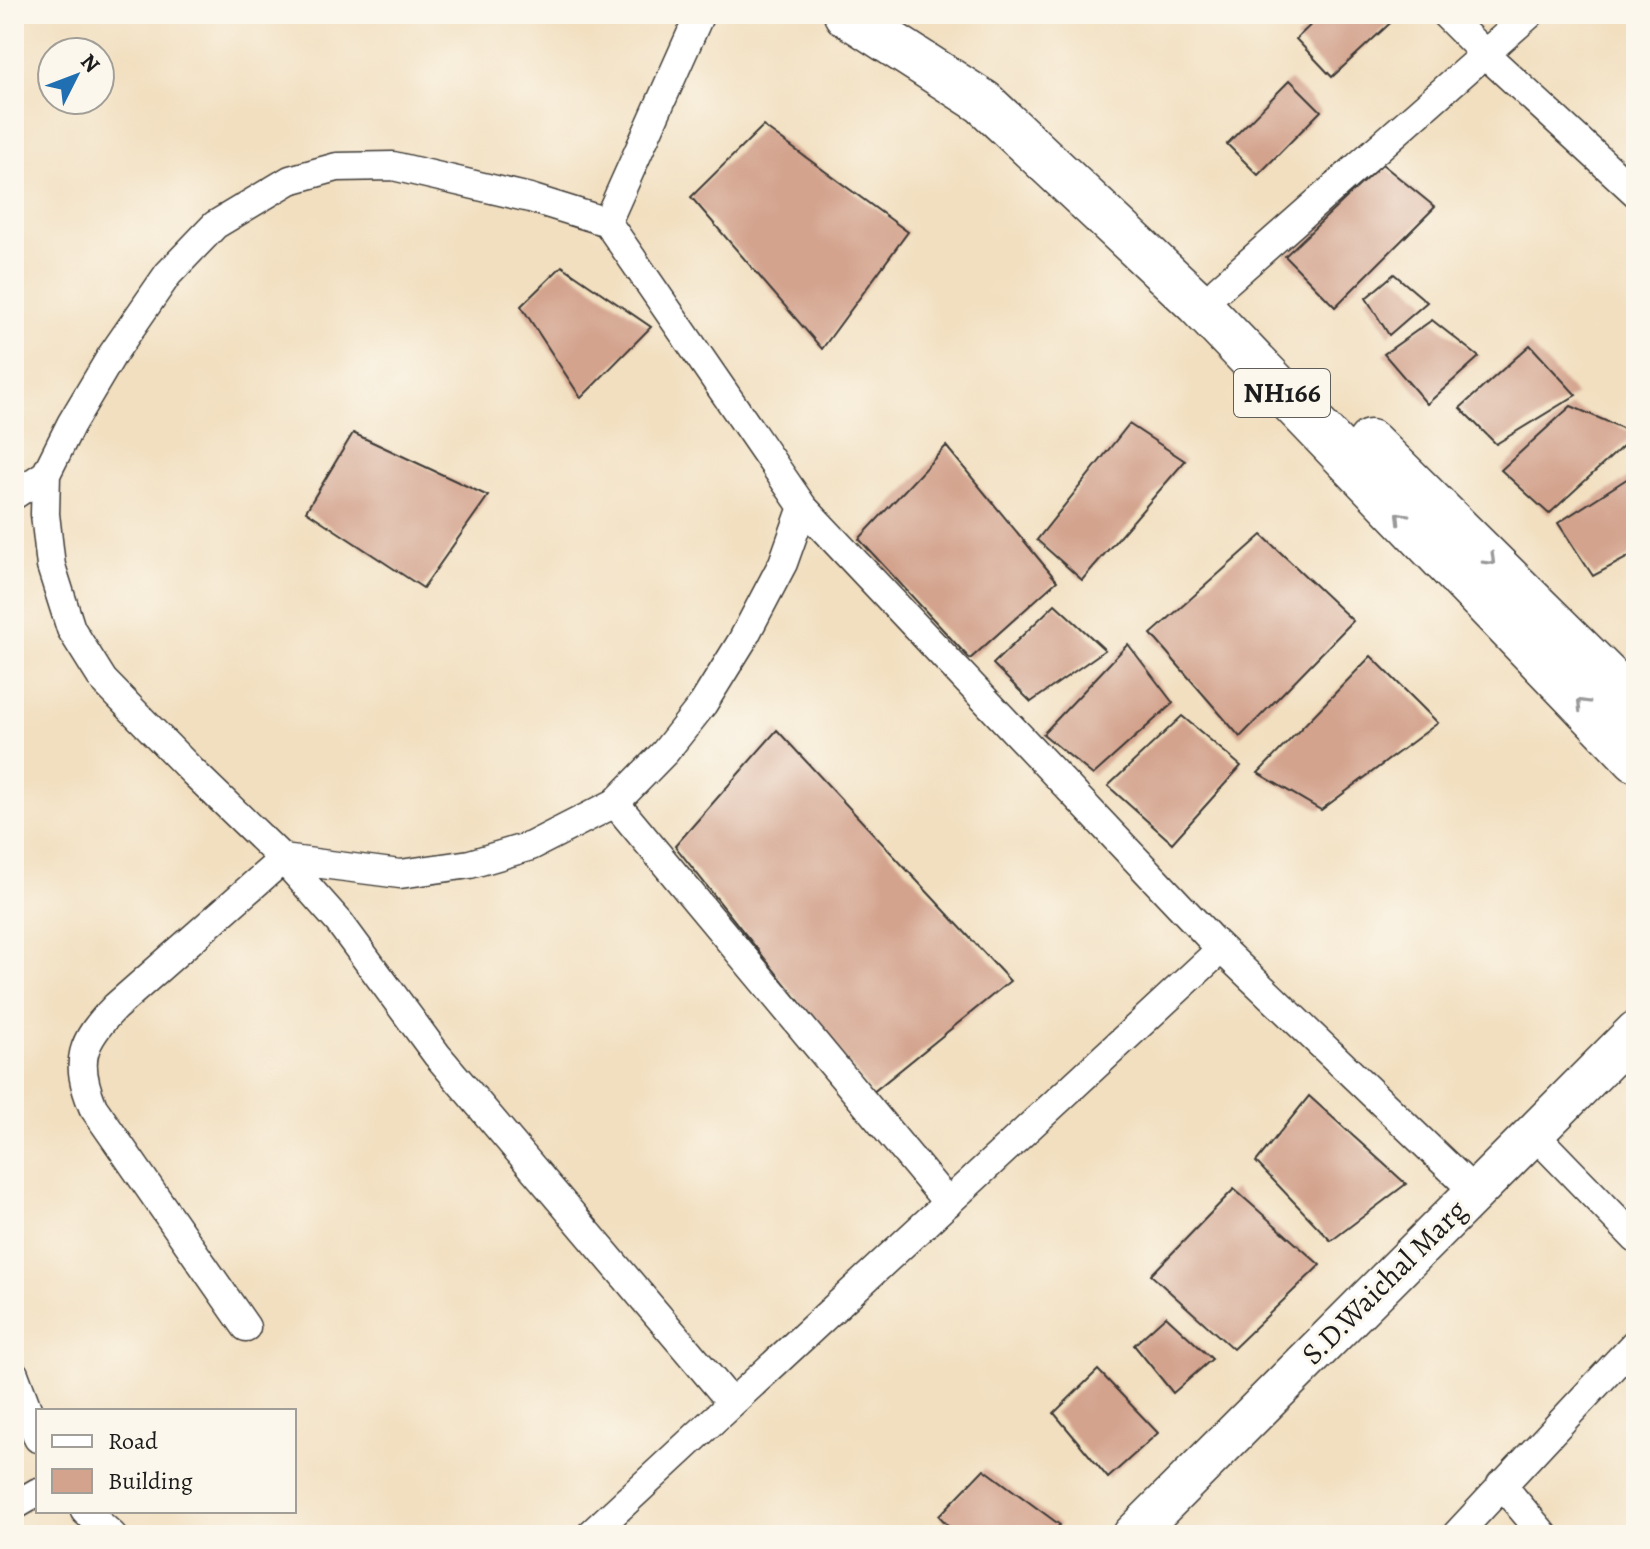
<svg xmlns="http://www.w3.org/2000/svg" width="1650" height="1549" font-family="Alegreya,serif">
<rect width="100%" height="100%" fill="#fbf7ec"/>
<filter id="ink" filterUnits="userSpaceOnUse"><feTurbulence type="fractalNoise" baseFrequency=".0125" numOctaves="2"/><feDisplacementMap in="SourceGraphic" scale="16" xChannelSelector="R" yChannelSelector="G"/><feConvolveMatrix kernelMatrix="1 2 1 2 8 2 1 2 1" color-interpolation-filters="sRGB"/></filter>
<filter id="wash" filterUnits="userSpaceOnUse"><feTurbulence type="fractalNoise" baseFrequency=".006" numOctaves="4" result="noise"/><feDisplacementMap in="SourceGraphic" scale="32" xChannelSelector="R" yChannelSelector="G"/><feGaussianBlur stdDeviation="1.8" result="paint"/><feColorMatrix in="noise" values="0 0 0 0 0 0 0 0 0 0 0 0 0 0 0 0 0 1.4 0 .05"/><feComposite in="paint" operator="in"/></filter>
<g filter="url(#wash)">
<rect width="100%" height="100%" fill="#f2dfc0"/>
<g id="blocks">
<!-- building -->
<path fill="#d3a38d" d="M1322 14H1400L1332 77 1296 39Z
M1290 80 1321 111 1258 175 1227 144Z
M763 126 908 232 822 349 691 197Z
M1382 164 1435 207 1335 307 1285 256Z
M562 266 651 327 581 398 521 306Z
M1394 274 1427 302 1389 335 1366 298Z
M1432 320 1479 357 1427 404 1384 354Z
M1530 345 1576 395 1496 444 1460 408Z
M1571 406 1636 434 1549 514 1501 470Z
M1129 424 1185 461 1082 580 1037 540Z
M353 433 488 496 423 588 306 511Z
M946 446 1057 581 970 659 859 539Z
M1636 473V553L1593 576 1558 523Z
M1262 535 1353 621 1240 737 1151 634Z
M1055 604 1105 650 1031 702 993 664Z
M1128 644 1173 703 1093 775 1043 734Z
M1371 656 1438 723 1321 810 1258 773Z
M1182 716 1241 766 1172 843 1108 786Z
M777 730 1010 981 872 1093 675 846Z
M1309 1096 1406 1184 1331 1241 1256 1162Z
M1234 1189 1320 1265 1233 1349 1151 1275Z
M1166 1316 1212 1359 1173 1393 1134 1345Z
M1098 1370 1158 1433 1108 1478 1054 1413Z
M984 1469 1060 1525 1048 1535H957L939 1516Z"/>
</g>
</g>
<g filter="url(#ink)">
<use href="#blocks" fill-opacity="0" stroke="#3c3935" stroke-width="2"/>
<g fill="none" stroke-linecap="round" stroke-linejoin="round">
<defs>
<path id="street" d="M700 14 607 222 803 507 1213 941 1474 1191
M1445 14 1484 53 1636 193
M1219 289 1530 14
M14 495 46 474
M615 803 948 1203
M1534 1134 1636 1239
M246 1327 93 1107C74 1061 81 1042 115 1007L283 859 192 771 103 680 71 629 51 566 45 514 46 474 71 424 112 355 168 274 215 225 290 180 337 167 393 166 530 198 607 222
M14 1374 38 1438
M732 1403 1221 949
M1501 1484 1544 1535
M14 1506 38 1492
M85 1511 112 1535
M590 1535 732 1403 437 1055 339 922 283 859 400 874 470 864 531 846 615 803 665 752 703 704 742 641 783 563 803 507
M1456 1535 1636 1342"/>
<path id="secondary" d="M1133 1535 1636 1031"/>
<path id="highway" d="M846 14 983 102 1197 303 1636 760
M1370 442 1636 705"/>
</defs>
<!-- street casing -->
<use href="#street" stroke="#3c3935" stroke-width="31"/>
<!-- secondary casing -->
<use href="#secondary" stroke="#3c3935" stroke-width="43"/>
<!-- highway casing -->
<use href="#highway" stroke="#3c3935" stroke-width="47"/>
<!-- street -->
<use href="#street" stroke="#fff" stroke-width="28"/>
<!-- secondary -->
<use href="#secondary" stroke="#fff" stroke-width="40"/>
<!-- highway -->
<use href="#highway" stroke="#fff" stroke-width="44"/>
</g>
<!-- one-way arrows -->
<defs><path id="oneway-chevron" d="M-2-3.5L2.5 0L-2 3.5" fill="none" stroke-width="1.6" stroke-linecap="round" stroke-linejoin="round" transform="scale(2)"/></defs>
<g stroke="#999">
<use href="#oneway-chevron" transform="translate(1401 517) rotate(-134)"/>
<use href="#oneway-chevron" transform="translate(1490 560) rotate(45)"/>
<use href="#oneway-chevron" transform="translate(1582 704) rotate(-134)"/>
</g>
</g>
<g text-anchor="middle" dominant-baseline="central" stroke-width="6" stroke-linejoin="round" paint-order="stroke">
<!-- shield labels -->
<rect fill="#fbf7ec" stroke="#5f5e5a" stroke-width="2" x="1234" y="369" width="96" height="48" rx="6"/>
<g font-size="28" font-weight="bold" fill="#1c1c1c">
<text x="1282" y="393">NH166</text>
</g>
<!-- street labels -->
<g font-size="30" fill="#1c1c1c" stroke="#fbf7ec">
<text transform="translate(1384 1282) rotate(-45)">S.D.Waichal Marg</text>
</g>
</g>
<!-- margin -->
<rect width="1650" height="1549" fill="none" stroke="#fbf7ec" stroke-width="48"/>
<!-- legend -->
<rect x="36" y="1409" width="260" height="104" fill="#fbf7ec" stroke="#a29f99" stroke-width="2"/>
<rect x="52" y="1435" width="40" height="12" fill="#ffffff" stroke="#a29f99" stroke-width="2"/>
<text x="108" y="1449" font-size="24" fill="#1c1c1c">Road</text>
<rect x="52" y="1469" width="40" height="24" fill="#d3a38d" stroke="#a29f99" stroke-width="2"/>
<text x="108" y="1489" font-size="24" fill="#1c1c1c">Building</text>
<!-- north arrow -->
<g transform="translate(76 76) rotate(48)"><circle r="38" fill="#fbf7ec" stroke="#a29f99" stroke-width="2"/>
<path d="M0-6L14 30L0 20L-14 30Z" fill="#1f6fb2"/>
<text y="-12" font-size="22" font-weight="bold" text-anchor="middle" fill="#1c1c1c">N</text>
</g>
</svg>
